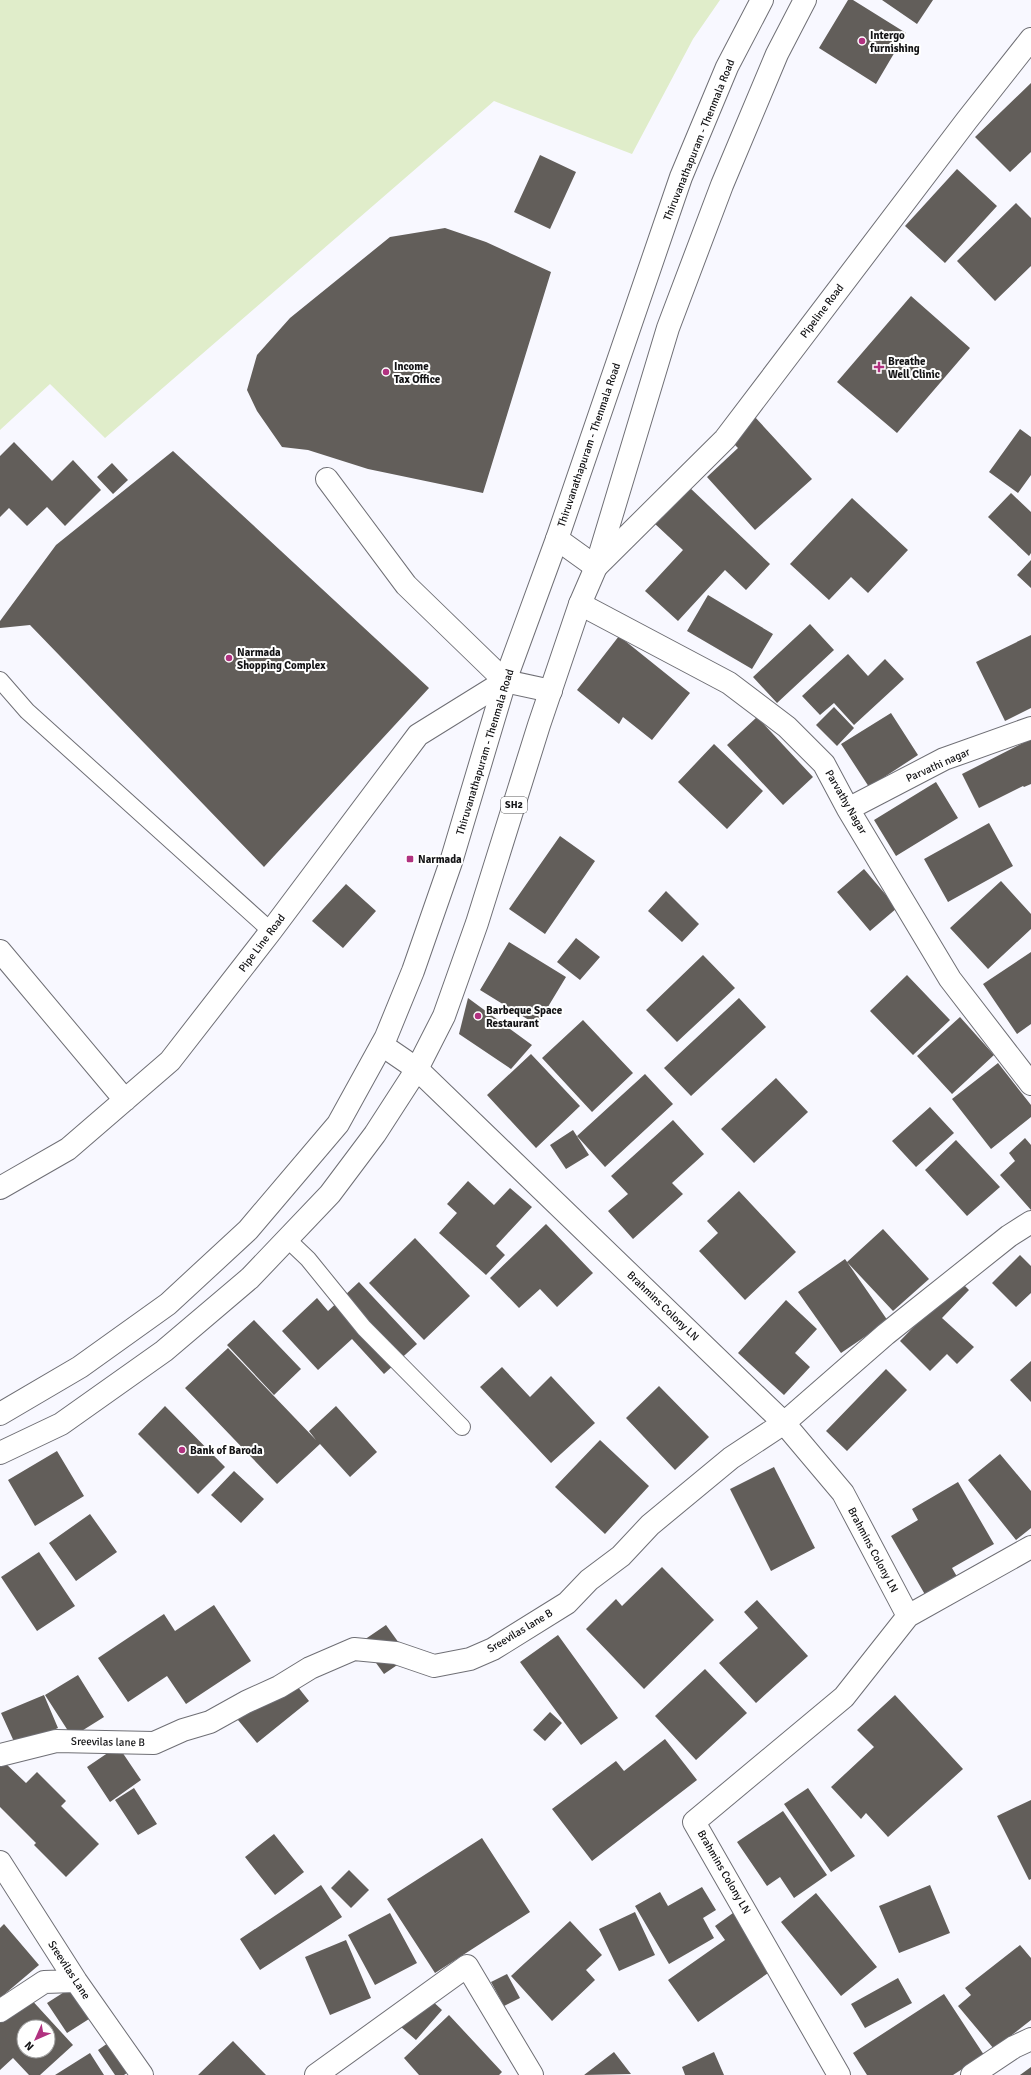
<svg xmlns="http://www.w3.org/2000/svg" width="1031" height="2075" font-family="Signika,sans-serif">
<rect width="100%" height="100%" fill="#f8f8ff"/>
<!-- green -->
<path fill="#e0edca" d="M0 0H720L693 39 632 154 494 101 105 438 50 384 0 430Z"/>
<!-- building -->
<path fill="#625e5a" fill-rule="evenodd" d="M848 0H853L906 33 876 84 819 48Z
M882 0H933L917 24Z
M1031 83V152L1010 172 975 137Z
M540 155 576 172 550 229 514 212Z
M957 169 997 206 945 263 905 226Z
M1016 203 1031 218V266L995 301 957 261Z
M445 228 486 242 551 272 483 493 368 469 308 450 282 447 257 411 247 390 257 355 290 318 390 237Z
M911 296 970 348 897 433 837 382Z
M754 416 812 479 755 530 707 477 738 448 729 439Z
M1020 429 1031 437V475L1018 493 989 472Z
M14 442 52 481 73 460 101 490 65 526 47 507 27 526 9 508 0 517V456Z
M173 451 429 688 264 867 30 625 0 628V621L56 545Z
M112 463 128 480 113 494 97 477Z
M688 486 770 564 746 590 725 570 678 621 645 591 683 550 654 523Z
M1011 493 1031 512V553L1029 556 988 517Z
M852 498 908 550 868 593 851 577 829 600 790 564Z
M1031 560V588L1017 575Z
M708 595 773 634 752 669 687 631Z
M810 624 834 650 777 703 753 677Z
M1031 635V708L1005 721 976 662Z
M619 636 690 693 652 740 623 717 619 724 577 690Z
M848 654 868 676 885 659 904 679 854 725 834 703 820 715 802 696Z
M834 707 854 728 837 746 816 725Z
M891 713 918 755 869 787 841 744Z
M757 717 813 777 783 805 727 745Z
M1031 739V784L1024 787 1023 786 979 808 962 774Z
M714 744 763 791 727 829 678 782Z
M936 782 958 818 896 856 874 820Z
M989 823 1013 866 948 902 924 859Z
M560 836 595 861 545 934 509 909Z
M864 869 897 908 870 931 837 892Z
M1001 881 1031 914V929L988 969 950 928Z
M346 884 376 911 343 948 312 921Z
M666 891 699 924 682 942 648 911Z
M576 938 600 957 580 980 557 962Z
M509 942 566 977 537 1025 480 990Z
M1031 952V1024L1017 1034 983 984Z
M703 955 735 988 677 1042 646 1010Z
M907 975 950 1020 913 1055 870 1011Z
M468 998 532 1045 511 1069 459 1034Z
M739 998 766 1027 691 1096 664 1068Z
M960 1017 994 1055 952 1094 917 1056Z
M583 1020 633 1073 592 1112 542 1058Z
M531 1054 580 1106 536 1148 487 1095Z
M998 1063 1031 1105V1117L991 1149 952 1099Z
M645 1074 673 1104 605 1167 577 1136Z
M776 1078 808 1112 754 1163 721 1129Z
M930 1107 954 1133 916 1167 892 1141Z
M673 1120 704 1154 672 1183 683 1194 633 1239 608 1211 628 1194 611 1176Z
M573 1130 589 1155 566 1169 550 1145Z
M1025 1138 1031 1145V1210L1000 1175 1015 1161 1009 1153Z
M956 1140 1000 1187 967 1216 925 1170Z
M468 1181 494 1205 510 1188 532 1207 496 1246 505 1255 486 1275 439 1233 457 1213 447 1204Z
M739 1191 796 1252 745 1300 699 1251 718 1233 707 1221Z
M546 1224 593 1273 557 1307 540 1289 519 1308 490 1278Z
M883 1229 929 1279 893 1311 847 1262Z
M415 1238 470 1296 424 1340 369 1283Z
M1020 1255 1031 1266V1293L1016 1307 992 1283Z
M845 1259 888 1321 841 1353 798 1292Z
M959 1280 969 1290 942 1318 974 1347 957 1364 947 1354 930 1371 900 1341Z
M359 1282 417 1344 384 1374 352 1339 318 1370 282 1331 317 1298 328 1311Z
M786 1300 817 1329 795 1353 810 1367 784 1395 738 1353Z
M254 1320 301 1369 274 1395 227 1345Z
M228 1348 316 1440 309 1431 336 1406 377 1452 350 1477 320 1444 277 1484 185 1388Z
M1031 1361V1402L1010 1380Z
M502 1367 530 1397 551 1376 595 1423 551 1463 480 1387Z
M886 1369 907 1390 847 1451 826 1431Z
M659 1386 709 1437 675 1470 626 1418Z
M165 1406 225 1467 198 1494 138 1434Z
M600 1440 649 1486 605 1534 555 1487Z
M57 1451 84 1496 35 1526 8 1480Z
M1000 1454 1031 1491V1528L1016 1540 968 1480Z
M774 1467 815 1548 771 1571 730 1489Z
M234 1471 264 1499 241 1523 211 1495Z
M958 1482 994 1544 952 1568 959 1580 927 1598 891 1536 918 1520 912 1509Z
M90 1514 117 1552 76 1581 49 1543Z
M39 1552 75 1606 37 1631 1 1577Z
M662 1567 714 1620 644 1689 586 1629 616 1599 622 1606Z
M757 1600 808 1656 756 1703 719 1663 758 1628 744 1612Z
M214 1605 251 1661 186 1704 167 1676 128 1702 98 1658 164 1614 175 1631Z
M386 1625 409 1657 384 1674 361 1642Z
M558 1635 618 1718 581 1745 520 1662Z
M705 1669 747 1713 696 1760 655 1716Z
M286 1672 309 1701 257 1743 233 1714Z
M78 1675 104 1717 72 1737 45 1695Z
M44 1695 58 1728 16 1746 1 1713Z
M895 1695 963 1769 888 1837 866 1813 861 1819 831 1787 874 1747 857 1730Z
M550 1712 562 1723 545 1741 533 1730Z
M665 1739 697 1780 592 1861 552 1809 616 1761 624 1771Z
M118 1746 141 1780 110 1802 87 1767Z
M4 1762 26 1783 37 1772 66 1801 61 1806 99 1844 66 1877 34 1845 36 1843 0 1807V1766Z
M134 1788 157 1824 138 1835 115 1800Z
M808 1788 855 1856 831 1872 784 1804Z
M1031 1800V1879L1029 1880 997 1816Z
M783 1811 827 1875 794 1898 780 1877 767 1886 737 1842Z
M274 1834 304 1872 275 1895 245 1857Z
M482 1838 530 1912 435 1973 387 1899Z
M349 1870 369 1890 351 1908 331 1888Z
M321 1885 342 1917 260 1970 240 1939Z
M930 1885 950 1933 899 1953 879 1906Z
M702 1887 716 1910 703 1918 714 1938 669 1964 635 1906 660 1892 668 1906Z
M816 1893 877 1967 841 1996 781 1922Z
M635 1912 655 1955 619 1971 599 1929Z
M390 1913 417 1963 375 1985 348 1935Z
M733 1913 774 1969 698 2022 668 1980 725 1940 715 1926Z
M570 1921 602 1955 586 1970 595 1980 552 2021 511 1976Z
M4 1924 39 1965 0 1998V1928Z
M346 1940 371 1998 330 2015 305 1957Z
M1020 1945 1031 1958V2020L994 2049 958 2006 971 1995 965 1988Z
M507 1974 520 1998 504 2006 491 1982Z
M898 1978 912 2003 865 2028 851 2004Z
M69 1989 89 2019 67 2033 47 2003Z
M944 1994 984 2055 953 2075H867L853 2053Z
M28 1996 73 2045 40 2075H29L13 2058 0 2070V2022ZM24 2027H48V2051H24Z
M428 1997 442 2010 416 2040 401 2027Z
M449 2015 502 2072 499 2075H419L404 2058Z
M233 2041 266 2075H198Z
M108 2043 127 2073 124 2075H115L98 2050Z
M614 2052 631 2074 584 2075Z
M714 2052 724 2075H685L682 2067Z
M90 2053 104 2075H55Z
M1031 2067V2075H1020Z"/>
<g fill="none" stroke-linecap="round" stroke-linejoin="round">
<defs>
<path id="lane" d="M0 680 27 711 271 931
M287 1239 308 1259 364 1328 462 1427"/>
<path id="street" d="M327 479 406 585 505 681 551 691
M557 539 596 567 725 439 967 120 1031 39
M580 604 729 683 787 727 824 764 848 809 950 979 1031 1084
M848 809 944 759 1031 728
M0 951 125 1100
M382 1045 417 1069 784 1423 843 1493 908 1616 844 1697 694 1822 839 2075
M0 1188 68 1149 170 1061 271 931 418 735 505 681
M908 1616 1031 1547
M0 1755 56 1741 154 1743 183 1730 210 1722 246 1702 279 1687 310 1668 354 1649 396 1653 434 1666 470 1659 493 1649 567 1603 589 1580 621 1556 650 1525 731 1458 784 1423 886 1334 1009 1236 1031 1222
M0 1862 76 1981 142 2075
M0 2011 44 1982 76 1981
M316 2075 467 1966 532 2075
M972 2075 1014 2047 1031 2039"/>
<path id="primary" d="M0 1414 80 1367 168 1304 248 1230 338 1124 386 1037 413 971 451 862 505 681 557 539 681 177 727 67 762 0
M0 1453 61 1424 164 1351 250 1278 330 1194 375 1134 417 1069 444 1016 477 923 539 725 580 604 596 567 668 328 722 185 777 54 805 0"/>
</defs>
<!-- lane casing -->
<use href="#lane" stroke="#6f6f75" stroke-width="18"/>
<!-- street casing -->
<use href="#street" stroke="#6f6f75" stroke-width="24"/>
<!-- primary casing -->
<use href="#primary" stroke="#6f6f75" stroke-width="24"/>
<!-- lane -->
<use href="#lane" stroke="#fff" stroke-width="16"/>
<!-- street -->
<use href="#street" stroke="#fff" stroke-width="22"/>
<!-- primary -->
<use href="#primary" stroke="#fff" stroke-width="22"/>
</g>
<!-- markers -->
<g fill="#b13280" stroke="#fff" stroke-width="1.5">
<circle cx="862" cy="41" r="4"/>
<path d="M877 361h4v4h4v4h-4v4h-4v-4h-4v-4h4z"/>
<circle cx="386" cy="372" r="4"/>
<circle cx="229" cy="658" r="4"/>
<rect x="406" y="855" width="8" height="8" rx="2"/>
<circle cx="478" cy="1016" r="4"/>
<circle cx="182" cy="1450" r="4"/>
</g>
<g text-anchor="middle" dominant-baseline="central" stroke-width="4" stroke-linejoin="round" paint-order="stroke">
<!-- shield labels -->
<rect fill="#fff" stroke="#5a5a5b" stroke-width="1" x="501" y="797" width="26" height="16" rx="3"/>
<g font-size="10" font-weight="bold" fill="#131315">
<text x="514" y="805">SH2</text>
</g>
<!-- poi labels -->
<g font-size="11" font-weight="bold" fill="#131315" stroke="#fff" text-anchor="start">
<text x="870" y="35">Intergo<tspan x="870" dy="13">furnishing</tspan></text>
<text x="888" y="361">Breathe<tspan x="888" dy="13">Well Clinic</tspan></text>
<text x="394" y="366">Income<tspan x="394" dy="13">Tax Office</tspan></text>
<text x="237" y="652">Narmada<tspan x="237" dy="13">Shopping Complex</tspan></text>
<text x="418" y="859">Narmada</text>
<text x="486" y="1010">Barbeque Space<tspan x="486" dy="13">Restaurant</tspan></text>
<text x="190" y="1450">Bank of Baroda</text>
</g>
<!-- street labels -->
<g font-size="11" fill="#131315" stroke="#fff">
<text transform="translate(699 140) rotate(-68)">Thiruvanathapuram - Thenmala Road</text>
<text transform="translate(822 311) rotate(-53)">Pipeline Road</text>
<text transform="translate(589 445) rotate(-71)">Thiruvanathapuram - Thenmala Road</text>
<text transform="translate(485 752) rotate(-73)">Thiruvanathapuram - Thenmala Road</text>
<text transform="translate(938 765) rotate(-24)">Parvathi nagar</text>
<text transform="translate(846 802) rotate(60)">Parvathy Nagar</text>
<text transform="translate(262 943) rotate(-53)">Pipe Line Road</text>
<text transform="translate(663 1306) rotate(44)">Brahmins Colony LN</text>
<text transform="translate(873 1550) rotate(62)">Brahmins Colony LN</text>
<text transform="translate(520 1631) rotate(-31)">Sreevilas lane B</text>
<text transform="translate(108 1742) rotate(1)">Sreevilas lane B</text>
<text transform="translate(724 1872) rotate(60)">Brahmins Colony LN</text>
<text transform="translate(69 1970) rotate(57)">Sreevilas Lane</text>
</g>
</g>
<!-- north arrow -->
<g transform="translate(36 2039) rotate(225)"><circle r="19" fill="#ffffff" stroke="#a1a1a1"/>
<path d="M0-3L7 15L0 10L-7 15Z" fill="#b13280"/>
<text y="-6" font-size="11" font-weight="bold" text-anchor="middle" fill="#131315">N</text>
</g>
</svg>
